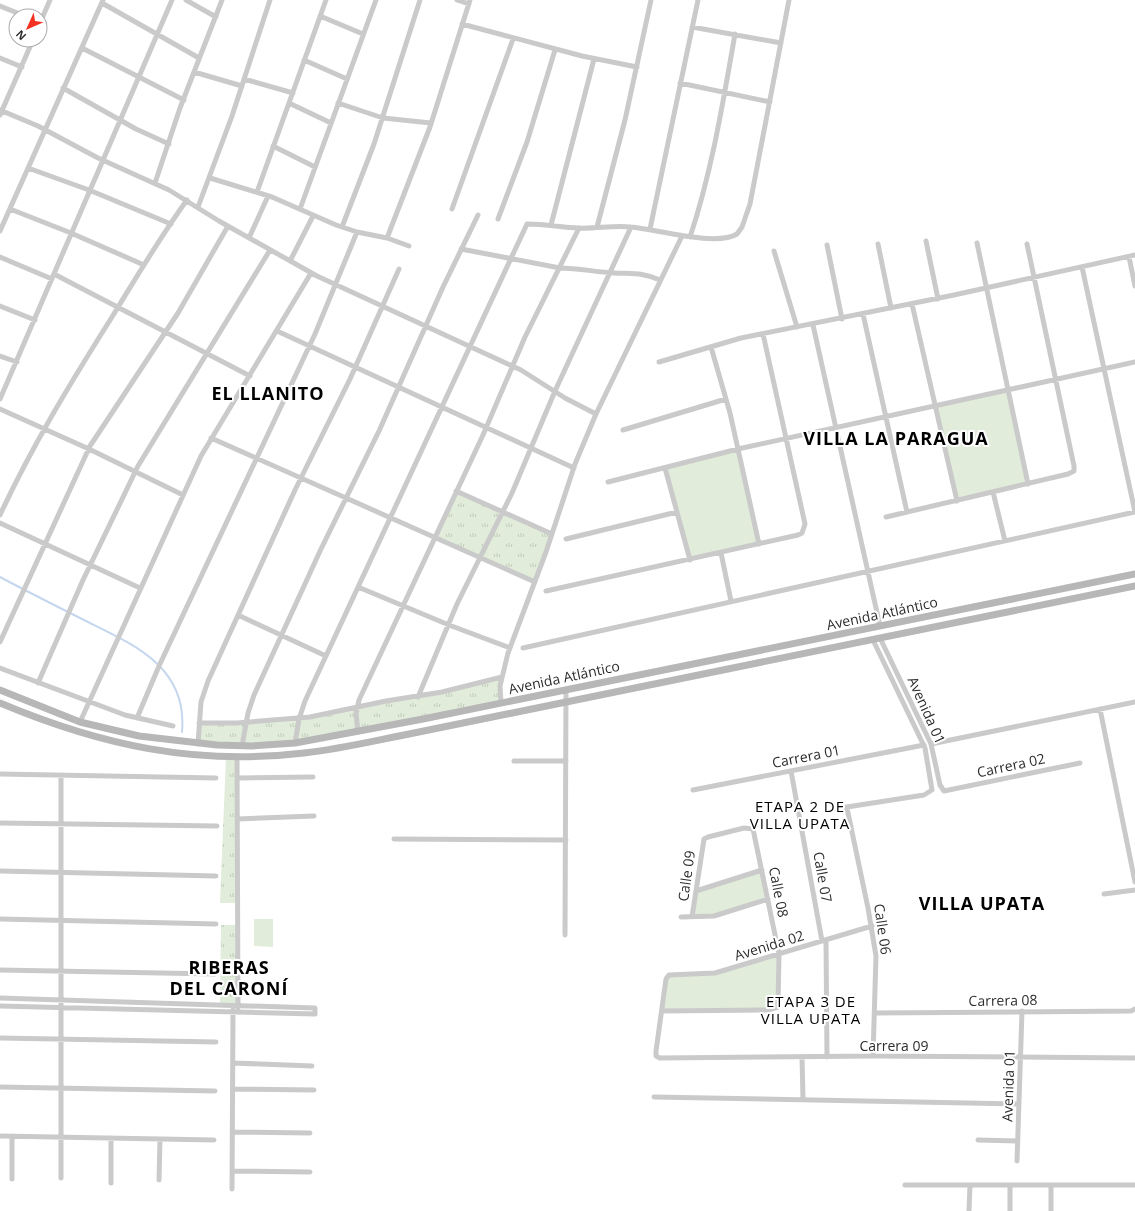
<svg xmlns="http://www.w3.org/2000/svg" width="1135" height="1211" font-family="'Open Sans',sans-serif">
<defs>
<pattern id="grass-tufts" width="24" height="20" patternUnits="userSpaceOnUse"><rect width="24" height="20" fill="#e1ecda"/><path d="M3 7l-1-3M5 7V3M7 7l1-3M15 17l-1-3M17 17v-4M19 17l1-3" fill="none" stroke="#c1cbbb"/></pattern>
</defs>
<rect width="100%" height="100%" fill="#fff"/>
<!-- grass -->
<path fill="url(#grass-tufts)" d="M456 491 552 534 535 582 435 537Z
M502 677 501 703 295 743 198 744 199 723 292 719 414 697Z
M226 757H237L239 903H220Z
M221 925H239L238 1005 220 1004Z"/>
<!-- green -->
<path fill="#e1ecda" d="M1007 391 1028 484 957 501 935 407Z
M738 449 759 544 690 560 665 468Z
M762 870 768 899 723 914 692 917 696 891Z
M254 919H273V947L254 946Z
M779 954 777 1008 662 1011 667 977 709 974Z"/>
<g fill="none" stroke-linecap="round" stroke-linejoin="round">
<!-- stream -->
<path stroke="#c4d7ee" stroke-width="2" d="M0 577C28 592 56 606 84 620 132 644 188 666 182 732"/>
<!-- street -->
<path stroke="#cacaca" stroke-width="5" d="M186 0 216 17
M457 0 469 4
M102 3 199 58
M0 6 25 16
M320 16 363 34
M40 23 50 0
M462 24 582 56 637 67
M692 27 781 43
M82 48 184 100
M0 58 22 67
M304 60 347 79
M194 72 242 86
M244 79 293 93
M680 83 770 102
M63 88 136 129 169 144
M289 103 331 123
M338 103 383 118 431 123
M0 110 38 126 98 158 169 190 219 221 317 276 521 370 565 398 596 414
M0 115 33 40
M273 146 315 167
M28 168 89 190 171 224
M210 178 272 197 336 225 357 232 387 238 409 246
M155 183 180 108 222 0
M257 192 326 0
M198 207 232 116 270 0
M10 209 71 233 144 265
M300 209 376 0
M452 209 513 39
M498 219 527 142 555 50
M551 225 594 59
M342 227 374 144 420 0
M597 227 625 120 651 0
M650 229 698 0
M0 231 103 0
M690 237C712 171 723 102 735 34
M249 238 268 196
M387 238 430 127 470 0
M926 241 938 299
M977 243 1028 484
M878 244 891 308
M827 245 842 319
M461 249 560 268C578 268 596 272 614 273 633 274 642 272 660 280
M774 251 797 327
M0 257 52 279
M1129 257 1135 286
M290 261 313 216
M1082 267 1135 512
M54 274 250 376
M912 304 957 501
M0 306 35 320
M863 314 907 512
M813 325 880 626
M277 331 574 468
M711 347 730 413 759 544
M0 356 17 362
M659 362 741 338 954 295 1135 255
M0 399 172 0
M0 409 89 449 183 495
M623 430 726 399
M211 438 535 582
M665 468 690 560
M608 482 738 449 1135 362
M456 491 552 534
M993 492 1005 541
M0 515C32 446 71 382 112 317 136 278 160 237 187 200
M886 517 1068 474 1074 471V466L1027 244
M0 523 140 588
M566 539 677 512
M721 553 731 601
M358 587 449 625 510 648
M546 591 798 535 802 533 805 524 763 334
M238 615 326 656
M880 638 931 744 940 785 944 791 1080 763
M0 642 90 446 178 313 228 226
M523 648 1135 512
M0 668 125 715 173 726
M38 683 83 580 138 466 270 250
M418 697 457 604 512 493 555 391 631 227
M501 703 500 686 508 653 546 552 575 464 596 414 682 236
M1100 709 1135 882
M137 718 159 666 315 334 357 232
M80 722 201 456 311 273
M199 723H237L310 717 386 701 442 692 502 677
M358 732 356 714 359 700 483 435 525 337 579 228
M295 743 299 719 305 701 527 224C544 224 561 227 578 228 596 229 613 225 631 227 656 229 716 247 737 234L742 227 750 204 789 0
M198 744 201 702 208 681 295 490 350 379 399 269
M931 744 1135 702
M242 746 248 713 254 695 321 549 379 431 443 287 478 215
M237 757 238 1008
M514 761H566
M791 771 822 941
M0 774 216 778
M61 775V1178
M238 778 313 777
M693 790 924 745
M847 808 868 908 876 956 873 1056
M834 809 924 795 932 790 925 748 873 640
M238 819 314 816
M0 823 217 826
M394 839 566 840
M0 871 216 876
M696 891 762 870
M1104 894 1135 890
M681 917 714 916 768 899
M0 919 216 924
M872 926 715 973 669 975 666 979 656 1051V1056L660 1058 873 1056 1135 1058
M565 935 566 690
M826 940 827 1057
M0 970 215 974
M0 998 315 1008V1014L0 1006
M662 1011 768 1010 778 1007 779 954 753 829 744 828 708 837 704 839 692 917
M875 1013 1131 1011 1135 1009
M0 1038 216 1042
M802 1057 803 1099
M233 1063 312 1066
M0 1087 215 1091
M233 1089 314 1090
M654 1097 1019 1104
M232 1132 310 1133
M0 1136 214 1140
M978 1140 1018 1141
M1017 1161 1022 1011
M232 1171 310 1172
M12 1179V1136
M159 1180 160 1139
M111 1183V1138
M905 1185H1135
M232 1189 233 1010
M969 1211 970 1185
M1010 1211V1185
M1051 1211V1185"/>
<!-- secondary -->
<path stroke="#b7b7b7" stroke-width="7" d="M0 690 80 722 139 736 217 745 252 746 295 743 423 719 1135 574
M0 703C100 745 195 766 304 753 341 749 377 740 414 733L1135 586"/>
</g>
<g text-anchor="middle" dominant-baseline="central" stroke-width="4" stroke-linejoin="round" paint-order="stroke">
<!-- street labels -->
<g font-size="14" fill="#2d2d2d" stroke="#fff">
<text transform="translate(882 613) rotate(-12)">Avenida Atlántico</text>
<text transform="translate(564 677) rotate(-12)">Avenida Atlántico</text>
<text transform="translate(927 710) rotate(66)">Avenida 01</text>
<text transform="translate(806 756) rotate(-11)">Carrera 01</text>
<text transform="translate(1011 765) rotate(-12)">Carrera 02</text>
<text transform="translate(686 876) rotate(-82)">Calle 09</text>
<text transform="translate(823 877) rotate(80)">Calle 07</text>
<text transform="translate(779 892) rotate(79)">Calle 08</text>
<text transform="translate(883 929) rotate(82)">Calle 06</text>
<text transform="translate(769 945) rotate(-17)">Avenida 02</text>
<text transform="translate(1003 1000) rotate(-1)">Carrera 08</text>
<text x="894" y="1045">Carrera 09</text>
<text transform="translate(1008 1086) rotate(-88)">Avenida 01</text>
</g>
<!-- neighbourhood labels -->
<g font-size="15" letter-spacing="1" fill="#000" stroke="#fff">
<text x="800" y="806">ETAPA 2 DE<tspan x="800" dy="17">VILLA UPATA</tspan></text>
<text x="811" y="1001">ETAPA 3 DE<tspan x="811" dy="17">VILLA UPATA</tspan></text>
</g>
<!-- district labels -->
<g font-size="18" font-weight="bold" letter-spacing="1" fill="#000" stroke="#fff">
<text x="268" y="393">EL LLANITO</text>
<text x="896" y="438">VILLA LA PARAGUA</text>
<text x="982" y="903">VILLA UPATA</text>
<text x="229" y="967">RIBERAS<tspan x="229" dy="21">DEL CARONÍ</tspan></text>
</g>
</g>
<!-- north arrow -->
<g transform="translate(28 28) rotate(225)"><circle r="19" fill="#ffffff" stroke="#ababab"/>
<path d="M0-3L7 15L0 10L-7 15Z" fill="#f23322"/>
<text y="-6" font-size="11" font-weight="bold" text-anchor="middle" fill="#2d2d2d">N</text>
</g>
</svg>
